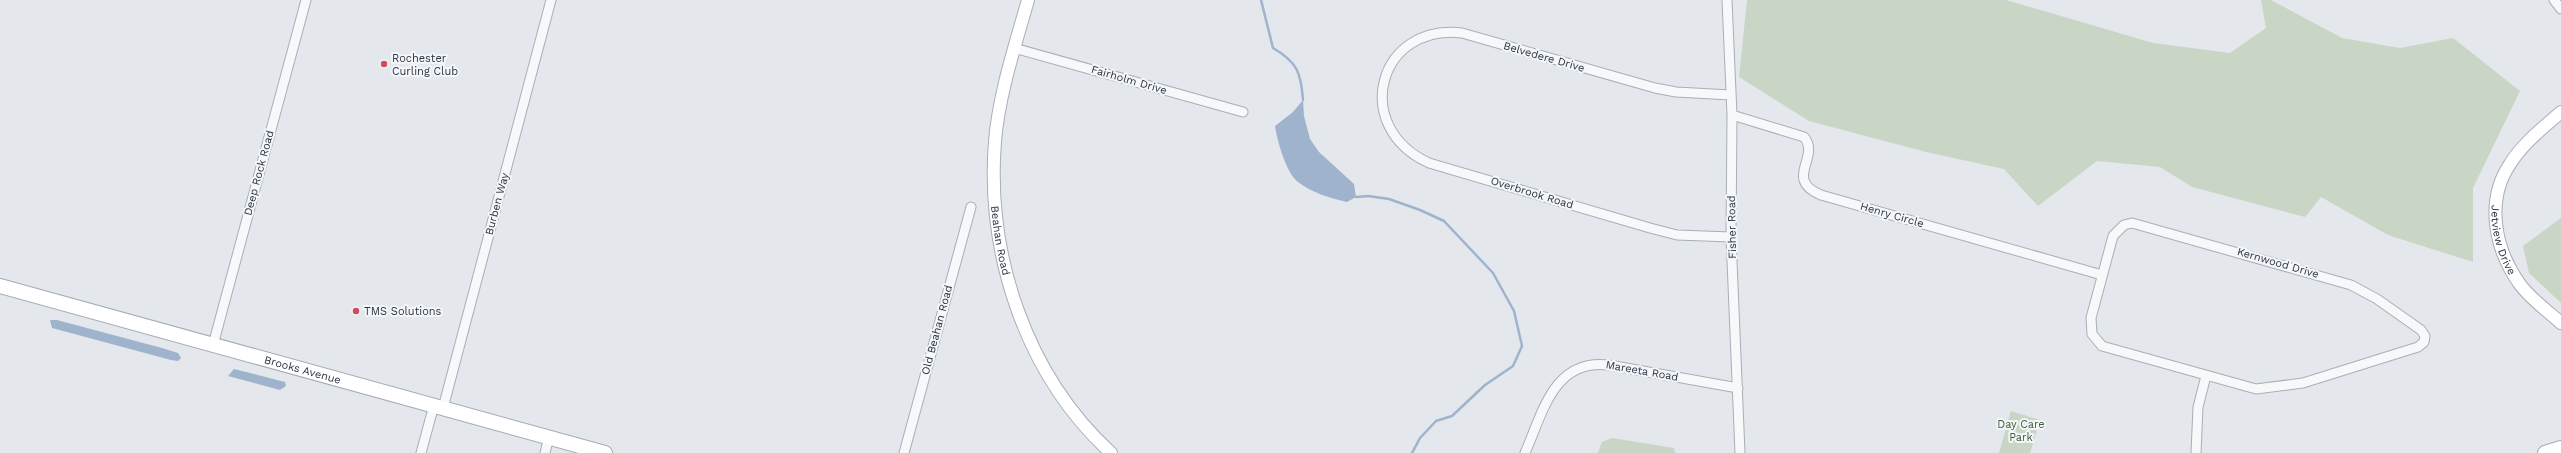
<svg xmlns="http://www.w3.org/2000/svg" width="2561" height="453" font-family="'Work Sans',sans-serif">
<rect width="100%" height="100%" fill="#e4e7ec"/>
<!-- green -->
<path fill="#c9d6c5" d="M1747 0H2006L2153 43 2230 53 2266 28 2261 0H2271L2342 38 2400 48 2453 38 2520 91 2473 188V262L2388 235 2321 197 2305 217 2192 187 2160 167 2097 161 2038 206 2004 169 1926 152 1809 121 1739 77Z
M2561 218V303L2529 273 2523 246Z
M2011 411 2040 420 2030 453H1999Z
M1612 438 1674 448 1675 453H1598L1602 442Z"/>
<!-- water -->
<path fill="#9fb4cc" d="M1303 100 1304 116 1310 139 1319 152 1354 184 1356 197 1347 202C1330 198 1312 193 1298 182 1286 173 1277 140 1275 126L1293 112Z
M50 320H57L162 348 178 353 181 358 178 361 171 360 52 328Z
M234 369 285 382 286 386 280 390 228 376Z"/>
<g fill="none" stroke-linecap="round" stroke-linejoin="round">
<!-- stream -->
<path stroke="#9fb4cc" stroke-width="2.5" d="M1261 0 1273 48C1297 62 1301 72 1303 100
M1356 197 1368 196 1389 199 1420 210 1444 221 1493 273 1514 311 1522 346 1513 366 1485 385 1452 416 1436 421 1420 438 1412 453"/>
<defs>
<path id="street" d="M1727 0 1732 115 1731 237 1740 453
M2554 0 2561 9
M1014 48 1243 112
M1731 95 1676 92 1655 88 1462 33C1378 23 1350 127 1429 163L1650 228 1677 235 1731 237
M1732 115 1804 137C1821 157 1783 179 1821 195L2102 275
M2132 223 2351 285 2377 299 2421 330 2425 336 2424 342 2418 347 2303 383 2256 389 2102 346 2092 334 2091 318 2113 236 2124 225Z
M213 345 306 0
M443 408 551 0
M421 453 434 405
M545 453 549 437
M904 453 971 207
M1525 453C1543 412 1554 358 1609 365L1738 388
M2196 453 2198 407 2206 376"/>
<g id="secondary">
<path id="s1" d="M1028 0C1015 46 999 94 995 141 986 255 1026 375 1111 453"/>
<path id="s2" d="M2561 112C2543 128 2523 143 2510 164 2485 201 2495 249 2519 283 2529 298 2548 311 2561 323"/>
</g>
<g id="primary">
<path id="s3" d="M0 286 605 453"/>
<path d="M2545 453 2561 448"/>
</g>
</defs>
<!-- street casing -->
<use href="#street" stroke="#a9aeb7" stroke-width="11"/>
<!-- secondary casing -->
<use href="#secondary" stroke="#a9aeb7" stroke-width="14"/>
<!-- primary casing -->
<use href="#primary" stroke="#a3abb8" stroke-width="16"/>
<!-- street -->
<use href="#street" stroke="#f7f8fa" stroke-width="9"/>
<!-- secondary -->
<use href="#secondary" stroke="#fff" stroke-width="12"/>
<!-- primary -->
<use href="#primary" stroke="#fff" stroke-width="14"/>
</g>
<!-- markers -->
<g fill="#d1495b" stroke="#f4f6f9" stroke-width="1.5">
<circle cx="384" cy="64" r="4"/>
<circle cx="356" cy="311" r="4"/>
</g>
<g text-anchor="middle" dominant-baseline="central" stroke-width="4" stroke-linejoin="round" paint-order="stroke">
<!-- street labels -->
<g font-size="11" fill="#2b3445" stroke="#f4f6f9">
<text transform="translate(1544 57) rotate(16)">Belvedere Drive</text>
<text transform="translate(1129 80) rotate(16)">Fairholm Drive</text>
<text transform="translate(259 173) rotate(-75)">Deep Rock Road</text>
<text transform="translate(1532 193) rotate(17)">Overbrook Road</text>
<text transform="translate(497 204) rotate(-75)">Burben Way</text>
<text transform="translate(1892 215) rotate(16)">Henry Circle</text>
<text transform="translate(1732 227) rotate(-91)">Fisher Road</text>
<text stroke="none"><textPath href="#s2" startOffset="153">Jetview Drive</textPath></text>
<text stroke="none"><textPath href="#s1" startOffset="245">Beahan Road</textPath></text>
<text transform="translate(2278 263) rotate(16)">Kernwood Drive</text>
<text transform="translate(937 330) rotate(-75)">Old Beahan Road</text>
<text stroke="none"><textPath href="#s3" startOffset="314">Brooks Avenue</textPath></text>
<text transform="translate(1642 371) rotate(10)">Mareeta Road</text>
</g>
<!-- poi labels -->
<g font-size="11" fill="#2b3445" stroke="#f4f6f9" text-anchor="start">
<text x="392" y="58">Rochester<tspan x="392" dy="13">Curling Club</tspan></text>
<text x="364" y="311">TMS Solutions</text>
</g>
<!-- park labels -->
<g font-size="11" fill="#3f6138" stroke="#f4f6f9">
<text x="2021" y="424">Day Care<tspan x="2021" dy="13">Park</tspan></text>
</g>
</g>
</svg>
